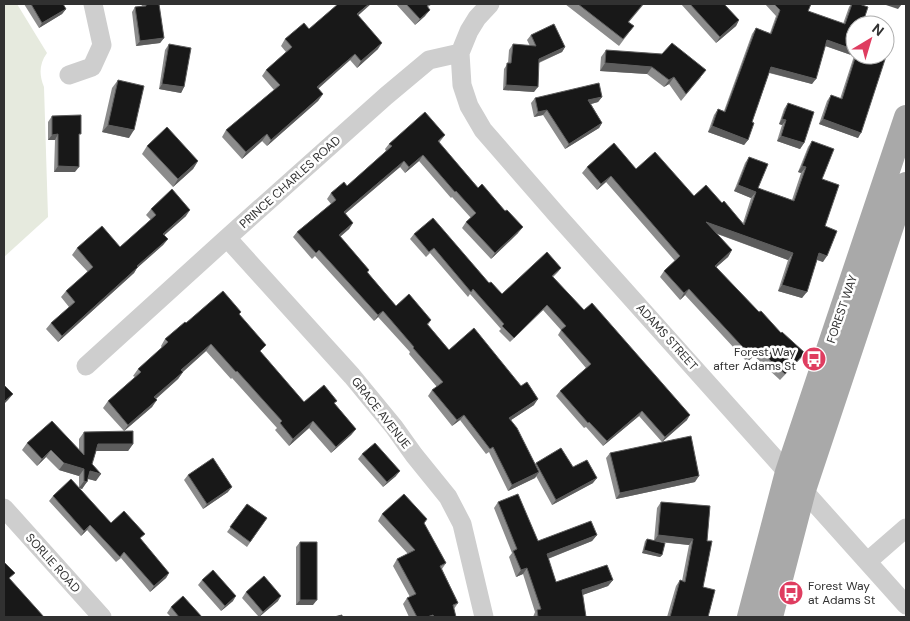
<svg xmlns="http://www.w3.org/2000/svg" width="910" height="621" font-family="'DM Sans',sans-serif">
<rect width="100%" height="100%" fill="#fff"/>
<!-- green -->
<path fill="#e6eade" d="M4 4H17L47 53C39 64 39 75 44 87L48 217 4 257Z"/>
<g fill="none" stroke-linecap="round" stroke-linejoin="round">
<!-- minor -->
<path stroke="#cecece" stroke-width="19" d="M490 4 477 18 469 31 460 53 462 85 469 106 483 130 557 215 906 605
M69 75 92 67 102 45 93 4
M227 238 352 376 394 427 414 455 448 497 462 524 484 617
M86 366 227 238 386 96 429 60 460 53
M4 508 102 617
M868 561 906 528"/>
<!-- major -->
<path stroke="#a9a9a9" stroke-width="24" d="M749 617 787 472 906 117
M771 617 804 490 906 184"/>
</g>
<!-- wall -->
<path fill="#8c8c8c" d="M24 4H63L66 9 62 14 39 28Z
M141 4H164L159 5 164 38 160 43 136 46 132 12 135 7 142 6Z
M396 4H432L428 7 425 16 415 25Z
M565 4H644L629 22 634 26 619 46Z
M681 4H724L739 20 736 26 716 43Z
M765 4H811L808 11 843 24 849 7 851 4H859L855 25V55H885L858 138 819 124 827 101 831 95 840 99 854 56 825 46 812 84 769 73 752 122 748 140 744 145 708 132 714 115 718 109 724 111 752 34 756 28 770 33 776 16Z
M358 16 378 49 357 68 350 60 318 89 323 94 318 101 267 146 262 141 242 159 222 137 226 130 274 90 262 76 266 70 286 52 281 46 285 39 309 29Z
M531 35 565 47 562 52 539 63 534 92 503 90 504 69 508 63 509 50 513 44 530 46 527 40Z
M169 44 184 87 181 93 159 89 165 50Z
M606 50 701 77 681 101 669 84 664 87 647 74 600 71 601 57Z
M118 80 129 138 102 132 112 88Z
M602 97 598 102 591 104 602 123 599 128 565 149 543 115 534 117 531 103 535 98Z
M788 103 804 143 800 149 777 141 782 125 779 124 784 109Z
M52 116 75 172H54L55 140H48V122Z
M445 135 439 143 518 233 491 259 462 228 466 222 471 218 452 197 451 198 419 161 405 173 400 167 345 214 353 223 349 229 340 237 369 270 368 273 396 306 431 320 428 325 449 350 534 405 511 420 535 464 536 463 573 467 593 483 552 505 536 476 535 478 508 491 489 452 486 454 460 420 452 426 428 396 432 390 437 387 409 354 410 352 378 317 374 321 315 256 312 259 293 237 297 232 331 204 327 199 331 193 347 186 386 151 385 149 389 144Z
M812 141 822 179 825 226 823 262 817 260 802 298 778 291 788 260 717 234 732 250 728 257 716 267 759 312 781 333 805 353 800 359 780 380 754 356 747 362 685 295 680 300 660 277 664 271 675 261 606 182 597 190 582 173 587 167 636 169 694 196 722 203 743 223 751 198 734 191 745 163 749 157 758 188 792 200 801 173 798 172 808 147Z
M147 146 198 161 193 169 173 187 142 154Z
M151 209 186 216 164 235 168 239 163 245 137 268 134 273 58 342 46 329 51 323 69 307 61 297 66 291 88 272 72 255 77 248 120 247 151 220 146 215Z
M414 234 489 283 502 294 561 268 558 272 553 277 687 420 662 442 639 416 603 446 586 427 584 428 556 396 560 391 586 368 558 335 561 330 543 310 510 342 499 331 501 329 470 294 468 297 430 253 426 257 410 239Z
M239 315 261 353 304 402 335 404 356 429 351 435 331 453 309 428 289 446 275 430 277 428 232 378 231 379 206 351 183 372 178 379 156 399 152 407 124 431 103 408 108 401 135 377 133 376 138 369 162 348 161 346 165 339 186 323Z
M84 432 133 444 128 451H96L92 464 96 481 88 479 82 489 79 488 111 523 140 540 169 573 166 578 150 592 121 558 116 562 87 530 81 536 49 501 53 496 79 488V476L59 470 46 457 37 466 22 450 27 443 79 450V439Z
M610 453 695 482 616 499 606 458Z
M362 454 396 476 383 487 358 459Z
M188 475 228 492 203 509 184 480Z
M498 502 538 541 597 535 592 541 548 559 556 582 613 580 608 586 582 595 586 617H533L535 612 523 574 516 577 509 557 512 553 494 508Z
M661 502 710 506 703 587 708 617H667L676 586 680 580 682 581 689 545 658 542 662 555 660 557 642 553 645 541 647 539 654 541 657 508Z
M247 504 267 518 247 547 227 532Z
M382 514 424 524 446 563 442 569 458 603 454 609 456 617H409L403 604 407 598 410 597 393 566 397 559 408 554 378 521Z
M300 542 313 605H296V547Z
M202 580 233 601 221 611 198 585Z
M246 592 278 601 259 617 242 598Z
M171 607 202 617H171L167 613Z"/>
<!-- shaded-wall -->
<path fill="#5d5d5d" d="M369 4H371L352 21 357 14Z
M883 4H902L898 9Z
M66 9 62 14 39 28 42 23Z
M430 10 425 16 415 25 420 19Z
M739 20 736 26 716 43 720 37Z
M164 38 160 43 136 46 140 41Z
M827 40 855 50V55L854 56 823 45Z
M382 43 378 49 357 68 361 61Z
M565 47 562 52 535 64 539 59Z
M355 54 350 60 312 94 317 87Z
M605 63 652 67 647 74 600 71Z
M771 67 816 79 812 84 767 72Z
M674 77 669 84 664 87 669 80Z
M162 84 184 87 181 93 159 89Z
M506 85 538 87 534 92 503 90Z
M323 94 318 101 267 146 271 140Z
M602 97 598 102 584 106 588 100Z
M547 110 543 115 534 117 538 112Z
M782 119 786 120 782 125 779 124Z
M823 119 861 133 858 138 819 124Z
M602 123 599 128 565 149 569 144Z
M108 125 134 130 129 138 102 132Z
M712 126 748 140 744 145 708 132Z
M58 134 55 140H48L52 135Z
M267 134 262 141 242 159 246 152Z
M781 136 804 143 800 149 777 141Z
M423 155 419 161 405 173 409 167Z
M198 161 193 169 173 187 178 179Z
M404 161 400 167 340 218 344 212Z
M58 166 79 167 75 172H54Z
M802 166 806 167 801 173 798 172Z
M611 176 606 182 597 190 601 184Z
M738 185 756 192 751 198 734 191Z
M190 210 186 216 159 240 163 234Z
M706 222 793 253 788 260 702 228Z
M353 223 349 229 335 241 339 235Z
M523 227 518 233 491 259 495 253Z
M168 239 163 245 137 268 134 273 58 342 62 336 137 266Z
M732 250 728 257 711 272 715 266Z
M819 253 827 256 823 262 815 259Z
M782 285 807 292 802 298 778 291Z
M689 289 685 295 680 300 684 293Z
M547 305 543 310 510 342Z
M383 311 378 317 374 321 378 315Z
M211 344 206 351 177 377 181 370Z
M758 349 754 356 747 362 751 356Z
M183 372 178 379 150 404 154 397Z
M13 394 8 400 4 404V402Z
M538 399 534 405 505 424 509 418Z
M157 400 152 407 124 431 128 425Z
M642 411 639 416 603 446 607 441Z
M464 415 460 420 452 426 457 420Z
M690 415 687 420 662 442 665 437Z
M313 421 309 428 289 446 293 439Z
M356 429 351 435 331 453 336 447Z
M98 444H133L128 451H93Z
M51 450 46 457 37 466 42 459Z
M64 463 84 469 79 476 59 470Z
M90 471 101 474 96 481 85 478Z
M400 471 396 476 383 487 387 482Z
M539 472 535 478 508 491 512 485Z
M699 476 695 482 616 499 620 493Z
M597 478 593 483 552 505 556 500Z
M84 481 87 482 82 489 79 488Z
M232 487 228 492 203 509 207 504Z
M90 525 87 530 81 536 84 531Z
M597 535 592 541 542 561 547 554Z
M658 535 693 539 689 545 654 541Z
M644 550 662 555 660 557 642 553Z
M527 568 523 574 516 577 521 570Z
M169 573 166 578 150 592 154 586Z
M613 580 608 586 577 597 582 590Z
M236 596 233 601 221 611 225 606Z
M281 596 278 601 259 617 263 612Z
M300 600H317L313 605H296Z"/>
<!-- building -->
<path fill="#181818" stroke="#5d5d5d" d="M31 4H63L66 9 42 23Z
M146 4H159L164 38 140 41 135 7 146 6Z
M338 4H369L357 14 382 43 361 61 355 54 317 87 323 94 271 140 267 134 246 152 226 130 280 85 266 70 292 47 285 39 304 23 309 29Z
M406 4H429L427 6 430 10 420 19Z
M578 4H643L628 22 634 26 623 39Z
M690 4H724L739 20 720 37Z
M774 4H811L808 11 845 24 852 4H859L868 7 862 25H855V50L827 40 816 79 771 67 752 122 754 123 748 140 712 126 718 109 725 112 756 28 771 34 780 10Z
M554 24 565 47 539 59 538 87 506 85 507 63H511L513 44 536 46 531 35Z
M885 39 891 41 861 133 823 119 831 95 842 99 856 55H885Z
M672 43 706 70 686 94 674 77 669 80 652 67 605 63 606 50 662 54Z
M169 44 191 48 184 87 162 84Z
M118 80 144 86 134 130 108 125Z
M599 83 602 97 588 100 602 123 569 144 547 110 538 112 535 98Z
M788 103 814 112 804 143 781 136 786 120 782 119Z
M425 112 445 135 438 141 478 188 482 184 505 211 507 210 523 227 495 253 466 222 476 213 456 191 455 192 423 155 409 167 404 161 344 212 353 223 339 235 369 270 367 272 396 306 409 294 431 320 427 324 449 350 474 328 521 386 527 382 538 399 509 418 517 428 539 472 512 485 493 447 490 449 464 415 457 420 432 390 443 382 413 348 414 347 383 311 378 315 319 250 316 253 297 232 336 200 331 193 344 182 347 186 392 146 389 144Z
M81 115V134H79V167L58 166V134L52 135V116Z
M167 127 198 161 178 179 147 146Z
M812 141 834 149 822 179 839 185 825 226 837 231 827 256 819 253 807 292 782 285 793 253 706 222 732 250 715 266 759 312 761 311 781 333 782 332 805 353 785 374 758 349 751 356 689 289 684 293 664 271 680 256 611 176 601 184 587 167 614 143 636 169 655 152 694 196 706 185 722 203 724 201 744 225 756 192 738 185 749 157 768 164 758 188 794 201 806 167 802 166Z
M172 189 190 210 163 234 168 239 137 266 138 267 62 336 51 323 75 302 66 291 93 267 77 248 102 226 120 247 156 215 151 209Z
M433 218 489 283 491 282 502 294 547 252 561 268 552 276 584 310 592 303 690 415 665 437 642 411 607 441 589 422 588 423 560 391 591 364 561 330 566 326 547 305 514 338 502 326 504 324 473 289 471 292 434 248 429 252 414 234Z
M223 291 241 312 239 314 266 345 260 351 304 402 324 385 337 401 334 403 356 429 336 447 313 421 293 439 280 423 282 421 237 371 236 372 211 344 181 370 183 372 154 397 157 400 128 425 108 401 141 372 138 369 168 342 165 339 185 322 186 323Z
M4 385 13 394 4 402Z
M52 421 84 455V432L133 431V444H98L92 464 101 474 90 471 87 482 84 481V469L64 463 51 450 42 459 27 443Z
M691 436 699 476 620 493 610 453Z
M375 443 400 471 387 482 362 454Z
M561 448 573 467 587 460 597 478 556 500 536 463Z
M213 458 232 487 207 504 188 475Z
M71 479 111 523 124 511 145 534 140 538 169 573 154 586 124 552 120 557 90 525 84 531 53 496Z
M404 494 427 519 424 523 446 563 440 566 458 603 453 605 456 617H434L433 615 427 617H417L407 598 416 594 397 559 415 550 382 514Z
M518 494 538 541 591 521 597 535 547 554 556 582 607 565 613 580 582 590 586 617H538L537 610 541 609 527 568 521 570 513 551 517 549 498 502Z
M661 502 710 506 707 541H712L703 587 715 590 708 617H670L680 580 685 582 693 539 658 535Z
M247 504 267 518 250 542 230 527Z
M647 539 665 543 662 555 644 550Z
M300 542H317V600H300Z
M4 562 15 573 9 578 44 617H6L4 615Z
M213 570 236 596 225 606 202 580Z
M264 576 281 596 263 612 246 592Z
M183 596 202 617H179L171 607Z
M342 615V617H334Z"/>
<!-- icons -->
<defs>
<symbol id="bus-disc" viewBox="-11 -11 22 22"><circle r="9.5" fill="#df3d60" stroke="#fff"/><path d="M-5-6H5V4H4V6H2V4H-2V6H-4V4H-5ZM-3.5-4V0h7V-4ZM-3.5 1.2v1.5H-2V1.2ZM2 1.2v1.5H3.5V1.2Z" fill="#fff"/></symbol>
</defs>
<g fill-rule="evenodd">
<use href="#bus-disc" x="800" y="345" width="28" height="28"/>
<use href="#bus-disc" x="777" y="579" width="28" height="28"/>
</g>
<g text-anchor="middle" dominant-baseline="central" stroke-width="5" stroke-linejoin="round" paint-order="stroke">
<!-- street labels -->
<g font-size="12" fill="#313131" stroke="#fff">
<text transform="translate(290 182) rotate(-42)">PRINCE CHARLES ROAD</text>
<text transform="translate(842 309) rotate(-71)">FOREST WAY</text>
<text transform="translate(667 337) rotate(48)">ADAMS STREET</text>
<text transform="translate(381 413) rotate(52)">GRACE AVENUE</text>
<text transform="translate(53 563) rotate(48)">SORLIE ROAD</text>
</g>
<!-- poi labels -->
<g font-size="12" fill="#313131" stroke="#fff" text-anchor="end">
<text x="796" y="352">Forest Way<tspan x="796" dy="14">after Adams St</tspan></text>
<text x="808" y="586" text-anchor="start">Forest Way<tspan x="808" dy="14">at Adams St</tspan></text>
</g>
</g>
<!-- border -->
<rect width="910" height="621" fill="none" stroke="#313131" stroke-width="10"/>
<!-- north arrow -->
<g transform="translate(870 40) rotate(38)"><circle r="24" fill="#ffffff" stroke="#adadad"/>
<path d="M0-4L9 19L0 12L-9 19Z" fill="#df3d60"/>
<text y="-8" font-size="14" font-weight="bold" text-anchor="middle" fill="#313131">N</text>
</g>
</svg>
